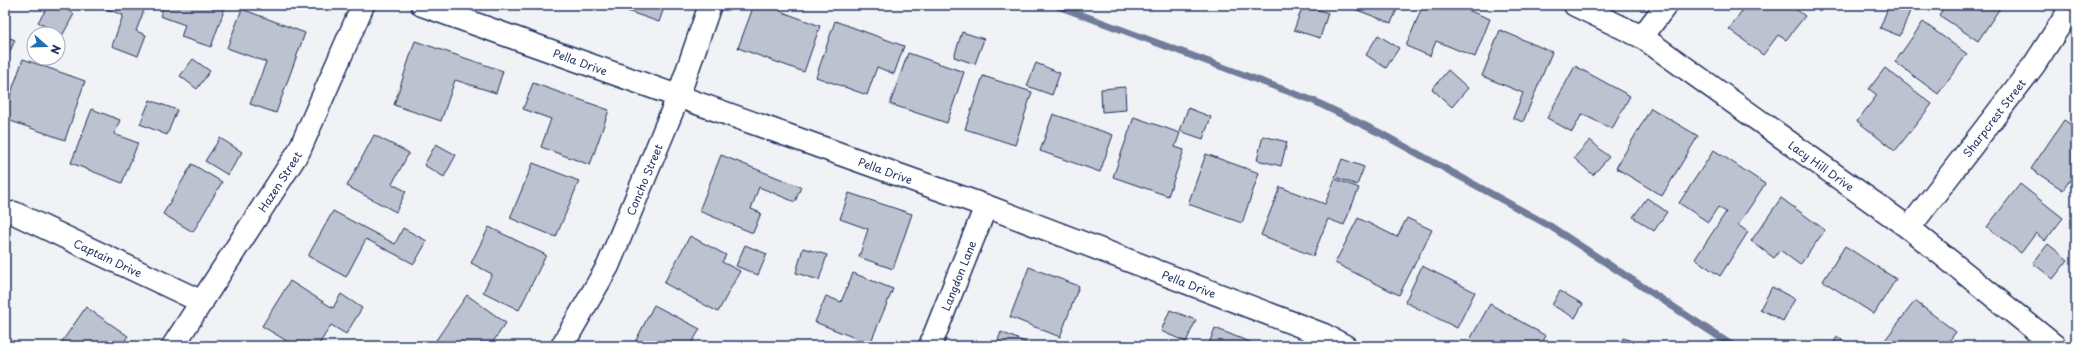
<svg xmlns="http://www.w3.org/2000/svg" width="2081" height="351" font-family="'Playpen Sans',sans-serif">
<rect width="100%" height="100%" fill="#f1f2f5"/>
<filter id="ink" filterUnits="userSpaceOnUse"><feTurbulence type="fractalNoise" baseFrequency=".025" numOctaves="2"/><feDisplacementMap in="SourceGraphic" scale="8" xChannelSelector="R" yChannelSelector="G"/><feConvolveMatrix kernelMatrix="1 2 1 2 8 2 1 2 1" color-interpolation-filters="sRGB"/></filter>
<g filter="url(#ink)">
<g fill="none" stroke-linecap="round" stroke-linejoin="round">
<!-- stream -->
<path stroke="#707c9a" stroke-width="7" d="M1055 5 1314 101 1380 133 1550 226 1733 346"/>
</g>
<!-- building -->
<path fill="#bcc2d0" stroke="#1b2f5e" d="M49 5H63L62 7 74 14 62 36 38 22Z
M95 5H146L136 31 146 35 138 56 112 46 123 15Z
M164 5H226L211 47 181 37 185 25 160 16Z
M610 5H665L659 22Z
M754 5H782L780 11 820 26 804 72 738 48Z
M1303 5 1328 13 1320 38 1294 30Z
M1344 5H1399L1391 23Z
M1423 5H1455L1490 19 1475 57 1436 41 1430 56 1406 46Z
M1746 5H1790L1805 16 1786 40 1778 35 1763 55 1729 29Z
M1808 5H1818L1815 9Z
M1889 5 1910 11 1900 36 1880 28Z
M1946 5H2002L1978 41 1939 15Z
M242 9 305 33 276 113 250 104 266 62 227 48Z
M835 21 904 46 894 74 877 67 867 95 816 77Z
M1923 22 1967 54 1938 94 1895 62Z
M1500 30 1552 52 1523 122 1513 118 1523 93 1482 76Z
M962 32 984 39 975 64 954 57Z
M1378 35 1399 48 1386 68 1366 55Z
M5 36 15 40 5 63Z
M415 41 503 71 496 93 455 80 441 121 394 105Z
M908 53 964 72 947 123 890 104Z
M23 59 85 81 65 140 5 119V110Z
M193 59 210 71 197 89 180 76Z
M1036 63 1060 73 1052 95 1027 86Z
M1575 66 1630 96 1612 129 1582 114 1572 132 1547 118Z
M1885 68 1932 104 1895 151 1857 121 1877 95 1869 89Z
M1448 70 1468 88 1452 107 1432 89Z
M983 76 1032 92 1015 145 965 129Z
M533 83 609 110 590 165 541 147 551 119 523 109Z
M1125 87 1126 110 1102 112 1101 89Z
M150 100 177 110 167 135 140 124Z
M1188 108 1211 117 1203 139 1180 131Z
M1651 108 1698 136 1662 196 1616 168Z
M92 109 120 120 114 134 138 143 122 183 71 163Z
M1053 114 1113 135 1100 172 1040 151Z
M1134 117 1180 133 1175 147 1184 150 1168 196 1113 177Z
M2064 120 2076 128V171L2063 190 2031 169Z
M374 135 409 153 392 184 406 191 396 212 347 186Z
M1263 136 1287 142 1281 166 1257 160Z
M220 138 242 152 228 175 205 161Z
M1590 140 1609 157 1593 175 1574 158Z
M436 144 456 155 444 177 424 165Z
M1714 150 1765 184 1738 225 1748 232 1720 276 1695 259 1726 212 1718 207 1708 222 1679 203Z
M1206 154 1259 173 1242 223 1188 204Z
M721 155 801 187 795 202 759 187 751 209 761 213 753 233 699 211Z
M1342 159 1364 167 1357 185 1335 177Z
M533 163 579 181 556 237 510 218Z
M192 164 222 182 193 232 163 214Z
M1335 179 1359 188 1344 225 1328 219 1313 256 1261 235 1280 187 1325 204Z
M2020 184 2063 218 2045 241 2036 233 2021 253 1987 227Z
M849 193 912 214 893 269 859 257 868 229 840 219Z
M1647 198 1667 212 1654 231 1633 217Z
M1781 198 1825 230 1800 265 1780 250 1774 258 1751 241Z
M333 211 395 244 403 228 427 241 414 264 366 239 346 277 308 256Z
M1358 218 1397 237 1407 218 1432 230 1399 295 1335 263Z
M489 227 546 255 519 310 483 292 492 274 471 263Z
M690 236 726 255 722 262 740 271 718 312 664 283Z
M2048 244 2068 260 2053 279 2033 263Z
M745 245 767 254 758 275 736 266Z
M1845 246 1896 279 1874 314 1823 281Z
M803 248 827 255 819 280 796 273Z
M1422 266 1475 292 1457 328 1405 302Z
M1029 267 1079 286 1060 337 1010 317Z
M853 273 893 289 870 344 815 322 826 296 841 302Z
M290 281 333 308 341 294 362 308 346 334 331 325 318 346H295L262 326Z
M1772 287 1795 299 1783 321 1760 309Z
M1560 291 1583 304 1575 318 1552 305Z
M467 295 506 323 490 346H432Z
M1915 301 1956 332 1945 346H1892L1885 340Z
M1490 304 1546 336 1540 346H1473L1468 343Z
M654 305 700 329 690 346H633Z
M86 307 128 336 121 346H65L61 343Z
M1170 310 1196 320 1186 342 1161 331Z
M1215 328 1252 343 1251 346H1208Z
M1001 332 1034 346H996Z
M1837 337 1853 346H1832Z
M1623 338 1647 346H1621Z
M823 340 836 346H820Z
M388 342 395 346H386Z"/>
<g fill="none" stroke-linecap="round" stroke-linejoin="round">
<defs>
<g id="minor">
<path id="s1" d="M422 5 986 206 1324 335 1345 346"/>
<path id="s2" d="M1575 5 1642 37 1909 228 2055 346"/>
<path d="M1642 37 1666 5"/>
<path id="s3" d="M14 213 202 302"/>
<path id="s4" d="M1909 228 2034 65 2073 5"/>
<path id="s5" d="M173 346 299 151 363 5"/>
<path id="s6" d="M562 346 608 266 678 97 710 5"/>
<path id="s7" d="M930 346 986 206"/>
</g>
</defs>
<!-- minor casing -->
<use href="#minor" stroke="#1b2f5e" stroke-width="25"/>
<!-- minor -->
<use href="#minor" stroke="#fff" stroke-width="22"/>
</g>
</g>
<g text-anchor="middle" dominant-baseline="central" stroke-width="3" stroke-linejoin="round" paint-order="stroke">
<!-- street labels -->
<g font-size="11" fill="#1b2f5e" stroke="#fff">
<text stroke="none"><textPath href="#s1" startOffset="168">Pella Drive</textPath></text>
<text stroke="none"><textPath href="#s4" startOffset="139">Sharpcrest Street</textPath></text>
<text stroke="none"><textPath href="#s2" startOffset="295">Lacy Hill Drive</textPath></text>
<text stroke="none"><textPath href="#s1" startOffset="492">Pella Drive</textPath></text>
<text stroke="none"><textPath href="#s6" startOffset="186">Concho Street</textPath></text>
<text stroke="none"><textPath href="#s5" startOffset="196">Hazen Street</textPath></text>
<text stroke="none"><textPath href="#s3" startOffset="104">Captain Drive</textPath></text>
<text stroke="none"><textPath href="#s7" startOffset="76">Langdon Lane</textPath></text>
<text stroke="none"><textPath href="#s1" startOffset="816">Pella Drive</textPath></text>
</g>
</g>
<!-- margin -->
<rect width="2081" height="351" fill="none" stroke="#fff" stroke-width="20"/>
<rect x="10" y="10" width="2061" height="331" fill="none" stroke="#1b2f5e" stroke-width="1.5" filter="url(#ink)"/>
<!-- north arrow -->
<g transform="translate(46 46) rotate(110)"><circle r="19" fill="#ffffff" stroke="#a4acbf"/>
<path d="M0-3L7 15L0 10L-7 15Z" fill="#1f6fb2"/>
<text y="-6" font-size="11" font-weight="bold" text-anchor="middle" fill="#1b2f5e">N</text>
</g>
</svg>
